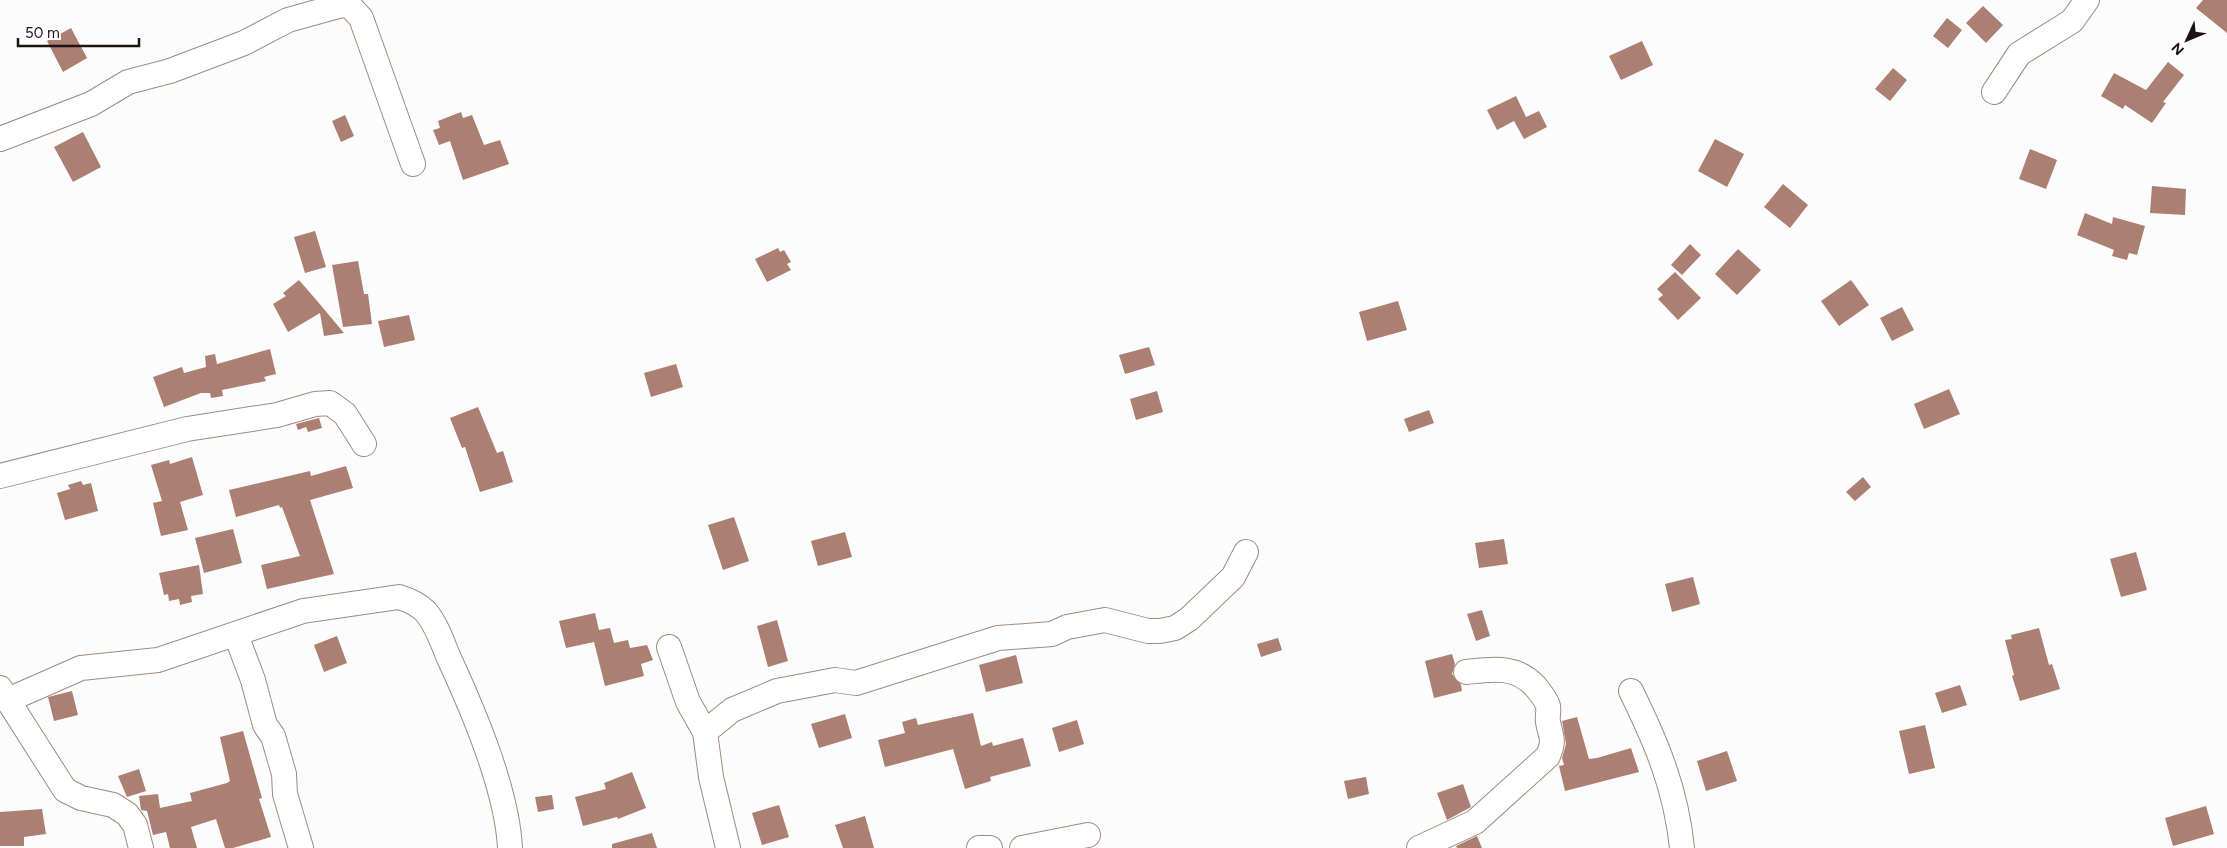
<svg xmlns="http://www.w3.org/2000/svg" width="2227" height="848" font-family="Figtree,sans-serif">
<rect width="100%" height="100%" fill="#fcfcfc"/>
<!-- building -->
<path fill="#ab7f71" d="M2203 0H2227V33L2196 8Z
M1983 6 2003 25 1986 43 1966 23Z
M1947 18 1962 30 1948 48 1933 36Z
M71 28 87 58 63 72 47 41Z
M1642 41 1653 65 1621 80 1609 56Z
M2168 62 2184 75 2163 102 2166 103 2152 123 2125 105 2123 109 2101 96 2114 73 2146 90Z
M1893 68 1907 80 1890 101 1875 89Z
M1516 96 1526 117 1539 111 1547 127 1524 139 1514 121 1497 130 1487 110Z
M461 112 463 118 472 115 484 145 500 140 509 164 463 180 450 141 439 145 433 130 440 128 438 121Z
M345 115 354 136 341 142 332 121Z
M83 132 101 167 73 182 54 147Z
M1715 139 1744 154 1727 187 1698 171Z
M2030 149 2057 160 2046 189 2019 179Z
M1783 184 1808 205 1790 228 1764 207Z
M2152 186 2186 189 2185 215 2150 213Z
M2085 213 2112 224 2113 217 2145 226 2137 255 2129 253 2127 260 2112 256 2114 250 2077 235Z
M315 231 326 267 305 273 294 237Z
M1690 244 1701 255 1682 275 1671 265Z
M778 248 780 252 784 250 791 262 787 264 791 270 767 282 755 259Z
M1738 249 1761 270 1737 295 1715 274Z
M358 261 364 294H368L372 324 343 327 332 265Z
M1675 272 1701 298 1678 320 1658 299 1663 295 1657 289Z
M299 280 318 302 344 333 324 336 320 313 288 332 273 304 286 296 283 293Z
M1851 280 1869 305 1839 326 1821 301Z
M1398 301 1407 330 1367 341 1359 312Z
M1902 307 1914 330 1892 341 1880 318Z
M409 315 415 340 384 347 378 321Z
M1149 347 1155 365 1125 374 1119 355Z
M270 349 276 374 264 377 266 381 222 390 223 396 211 398 210 393H201L164 407 153 377 182 367 184 373 206 367 205 356 215 354 217 364Z
M676 364 683 387 651 397 644 373Z
M1949 389 1960 414 1924 429 1914 404Z
M1157 391 1163 412 1136 420 1130 399Z
M478 407 497 453 503 451 513 482 480 492 465 447 462 448 450 418Z
M1429 410 1434 423 1409 432 1404 419Z
M319 418 322 428 308 432 306 427 298 430 296 424Z
M192 457 203 495 180 502 188 530 161 536 153 503 162 501 151 465 169 460 170 464Z
M346 466 353 488 310 500 334 574 267 589 261 565 300 556 282 507 280 508 279 505 236 517 229 490 310 471 311 476Z
M1863 477 1871 487 1855 501 1846 492Z
M81 481 83 485 91 483 98 511 65 520 57 493 70 489 68 485Z
M734 517 749 561 723 570 708 525Z
M233 529 242 563 204 573 195 538Z
M845 532 852 557 818 566 811 541Z
M1504 539 1508 564 1479 568 1475 543Z
M2136 552 2147 590 2121 597 2110 559Z
M199 565 203 594 191 596 192 602 180 605 179 599 169 601 168 594 164 595 159 573Z
M1693 577 1700 604 1672 612 1665 584Z
M1482 610 1490 636 1476 641 1467 614Z
M595 613 599 630 610 628 614 643 628 640 630 648 647 645 653 660 641 664 644 676 605 686 594 642 566 648 559 621Z
M777 620 788 661 768 667 757 626Z
M2039 628 2049 665 2052 664 2060 689 2020 701 2012 676 2014 675 2005 640 2012 639 2011 635Z
M337 636 347 663 324 672 314 645Z
M1278 638 1282 650 1261 657 1257 644Z
M1452 654 1455 664 1452 674 1461 685 1462 691 1434 698 1425 661Z
M1016 655 1023 683 986 692 979 665Z
M1960 685 1967 705 1942 713 1935 693Z
M72 691 78 715 54 721 48 697Z
M973 713 981 746 992 742 993 746 1023 738 1031 766 990 777 991 781 965 789 953 749 885 767 878 740 905 733 902 722 916 718 918 725Z
M845 714 852 738 819 748 811 724Z
M1577 717 1589 759 1597 758 1631 748 1639 772 1565 791 1559 766 1564 765 1562 758 1566 744 1562 721Z
M1077 720 1084 744 1059 752 1052 728Z
M1925 725 1935 768 1909 774 1899 731Z
M243 731 262 798 259 799 271 837 233 848H225L216 819 191 827 197 848H170L166 832 153 835 147 811 141 810 139 796 158 794 160 808 192 801 190 793 227 783 230 781 220 737Z
M1727 751 1737 781 1706 791 1697 761Z
M139 769 146 791 127 797 118 776Z
M632 772 646 808 618 819 617 817 583 826 575 797 606 789 604 783Z
M1366 777 1369 794 1348 799 1344 781Z
M1463 784 1471 807 1447 820 1437 793Z
M552 795 554 809 538 812 535 797Z
M779 805 789 837 762 845 752 813Z
M2206 806 2214 834 2173 846 2165 818Z
M42 809 46 834 24 837V846H0V812Z
M865 816 874 848H843L835 825Z
M652 833 657 848H612V844Z
M1477 836 1482 848H1457L1456 846Z"/>
<g fill="none" stroke-linecap="round" stroke-linejoin="round">
<defs>
<path id="minor" d="M1994 92 2019 54 2072 21 2087 0
M0 139 91 104 128 82 170 71 244 43 288 20 342 5 350 6 361 18 413 164
M0 476 187 429 277 415 315 404 330 403 345 414 364 444
M236 635 253 680 265 725 273 736 284 774 285 794 301 848
M669 647 688 702 705 732 711 777 728 848
M0 688 65 790 81 798 113 805 127 814 135 825 141 848
M1631 691C1657 744 1676 789 1682 848
M8 700 81 668 158 660 303 611 399 597C409 600 418 604 426 612 436 624 442 641 448 656 473 710 507 789 510 848
M705 732 732 710 777 691 835 680 856 683 998 638 1052 634 1067 627 1105 620 1148 631H1160L1175 628 1189 619 1233 577 1246 552
M979 848H990
M1022 848 1088 835
M1419 848 1475 822 1548 756C1555 739 1551 738 1548 722 1547 717 1549 712 1548 706 1546 699 1540 692 1535 686 1515 665 1493 669 1466 672"/>
</defs>
<!-- minor casing -->
<use href="#minor" stroke="#a18981" stroke-width="26"/>
<!-- minor -->
<use href="#minor" stroke="#fff" stroke-width="24"/>
</g>
<!-- north arrow -->
<g transform="translate(2187 40) rotate(226)" stroke="#ffffff" stroke-width="4" paint-order="stroke">
<path d="M0-4L9 19L0 12L-9 19Z" fill="#1d1411"/>
<text y="-8" font-size="14" font-weight="bold" text-anchor="middle" fill="#1d1411">N</text>
</g>
<!-- scale -->
<path d="M18 38v8h121v-8" fill="none" stroke="#1d1411" stroke-width="2.5"/>
<text x="25" y="38" font-size="15" fill="#1d1411" stroke="#ffffff" stroke-width="4" paint-order="stroke">50 m</text>
</svg>
